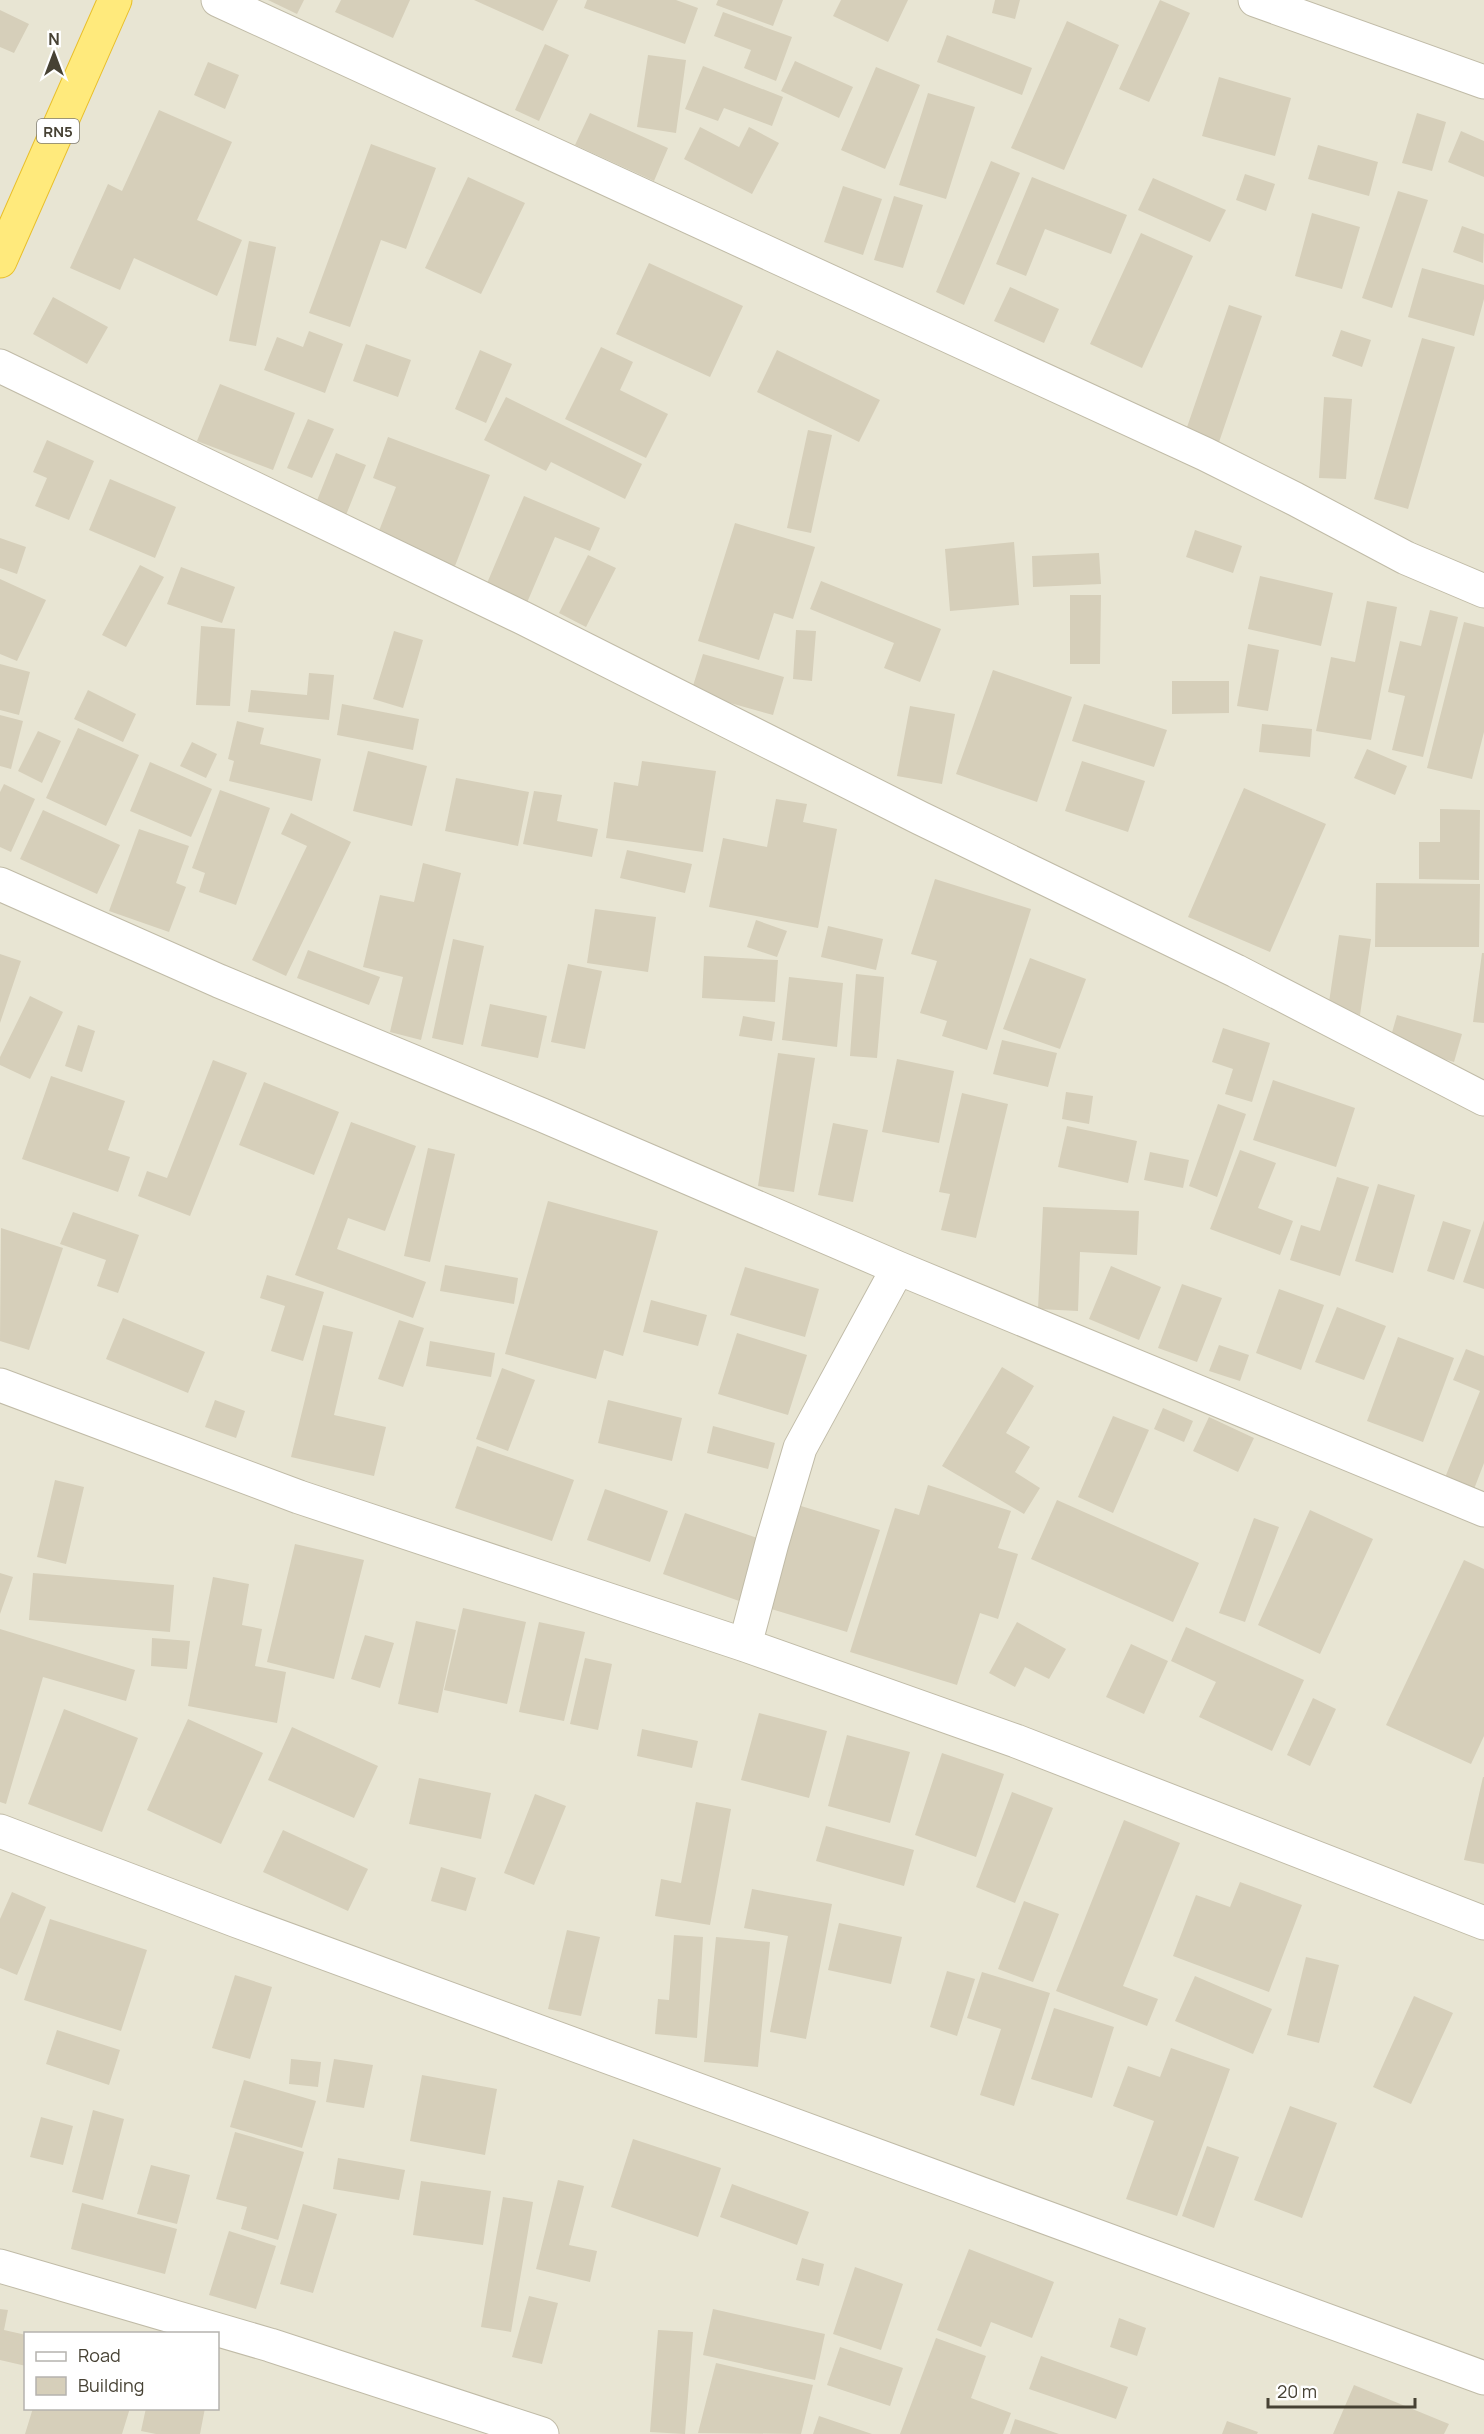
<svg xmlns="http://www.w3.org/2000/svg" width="1484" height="2434" font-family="Manrope,sans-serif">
<rect width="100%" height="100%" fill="#f4f2e5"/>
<!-- residential -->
<path fill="#e8e5d3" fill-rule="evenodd" d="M0 0H1484V2434H0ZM26 2334H218V2408H26Z"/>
<!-- building -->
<path fill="#d6cfba" d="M268 0H304L297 14Z
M341 0H410L393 38 335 12Z
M474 0H558L543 31Z
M587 0H676L698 8 685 44 584 8Z
M718 0H783L773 26 716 5Z
M841 0H908L888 42 833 16Z
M995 0H1020L1015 19 992 13Z
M1160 0 1190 13 1149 102 1119 89Z
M0 10 29 24 14 53 0 47Z
M723 12 792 37 776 81 744 68 751 50 714 36Z
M1067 21 1119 45 1064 170 1011 148Z
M947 35 1032 68 1022 95 937 62Z
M545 44 569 55 539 121 515 110Z
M648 55 686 60 676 133 637 127Z
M795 61 853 87 839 118 781 91Z
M208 62 239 75 225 109 194 95Z
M703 66 783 97 772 126 724 108 718 121 685 109Z
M876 67 920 85 885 169 841 150Z
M1219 77 1291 98 1275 156 1202 136Z
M928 93 975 107 946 199 899 185Z
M159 110 232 142 197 220 242 240 217 296 134 258 120 290 70 268 108 184 122 191Z
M590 113 668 148 654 181 575 145Z
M1417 113 1446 122 1432 171 1402 163Z
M700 127 739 147 749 127 779 143 752 194 684 159Z
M1461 131 1484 141V177L1448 162Z
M371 144 436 168 406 249 381 240 350 327 309 313Z
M1318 145 1378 162 1369 196 1308 179Z
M991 161 1020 173 964 305 936 292Z
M1245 174 1275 184 1266 211 1236 200Z
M468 177 525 203 481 294 425 268Z
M1032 177 1127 215 1111 254 1045 229 1026 276 996 264Z
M1153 178 1226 210 1210 242 1138 210Z
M843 186 882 199 863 255 824 242Z
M1398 191 1428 200 1392 308 1362 298Z
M894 196 923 205 903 268 874 260Z
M1312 213 1360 227 1342 289 1295 276Z
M1462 226 1484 234 1483 263 1453 252Z
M1141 233 1193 256 1142 368 1090 344Z
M249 241 276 247 256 346 229 341Z
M649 263 743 306 710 377 616 334Z
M1422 268 1484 285V299L1474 336 1408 317Z
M1010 287 1059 309 1044 343 994 321Z
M53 297 108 327 87 364 33 334Z
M1229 305 1262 316 1217 448 1184 436Z
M1341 330 1371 340 1362 367 1332 356Z
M309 331 343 344 325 393 264 370 277 337 303 347Z
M1422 338 1455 347 1408 509 1374 499Z
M366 344 411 360 398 397 353 381Z
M601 347 633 362 620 390 668 414 646 458 565 419Z
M480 350 512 364 486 423 455 409Z
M777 350 880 400 859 442 757 392Z
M220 384 295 413 273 470 197 441Z
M506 397 642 464 625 499 551 462 546 471 484 440Z
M1324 397 1352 399 1346 479 1319 478Z
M308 419 334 429 312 478 287 468Z
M808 430 832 435 811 533 787 528Z
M388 437 490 475 455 566 377 536 396 487 373 478Z
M47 440 94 461 69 520 35 506 47 478 33 472Z
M336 453 366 465 346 515 316 503Z
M110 479 176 507 155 558 89 530Z
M524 496 600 528 590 551 555 537 526 605 485 588Z
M735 523 815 547 793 619 774 613 759 660 698 641Z
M1195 530 1242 546 1233 573 1186 557Z
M0 538 26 547 17 574 0 568Z
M1014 542 1019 605 950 611 945 549Z
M1099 553 1101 584 1033 587 1032 556Z
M588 555 616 568 586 627 559 613Z
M140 565 164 577 126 647 102 635Z
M181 567 235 587 222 623 167 604Z
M1260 576 1333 593 1321 646 1248 629Z
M0 579 46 600 17 661 0 654Z
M821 581 941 629 920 682 884 668 894 643 810 609Z
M1070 595H1101L1100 664H1070Z
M1367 601 1397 607 1371 740 1316 731 1331 657 1355 662Z
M1430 610 1458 617 1423 757 1392 750 1405 696 1388 692 1400 641 1421 646Z
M1464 622 1484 627V732L1472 779 1427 768Z
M201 626 235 629 230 706 196 705Z
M796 630 816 631 812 681 793 679Z
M394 631 423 640 403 708 373 699Z
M1248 644 1279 650 1268 711 1237 706Z
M703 654 784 677 773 715 691 692Z
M0 664 30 672 19 715 0 710Z
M993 670 1072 697 1037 802 956 774Z
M309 673 334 675 329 720 248 712 251 690 307 695Z
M1172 681H1229V713L1172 714Z
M88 690 136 714 123 742 74 719Z
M342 704 419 719 413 750 337 735Z
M1084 704 1167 730 1154 767 1072 741Z
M910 706 955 714 942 784 897 776Z
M0 715 23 721 11 769 0 766Z
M237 721 264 728 260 744 321 759 312 801 229 781 234 761 228 759Z
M1262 724 1312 729 1310 757 1259 752Z
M78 728 139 755 106 826 46 798Z
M38 731 61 741 42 783 18 771Z
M192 742 217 754 206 778 180 766Z
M1367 749 1407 766 1395 795 1354 778Z
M368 751 427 766 412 826 353 811Z
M642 761 716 771 703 852 606 838 614 782 638 786Z
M1082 761 1145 781 1128 832 1065 811Z
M150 762 212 789 191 837 130 811Z
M456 778 529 792 518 846 445 831Z
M4 784 35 799 11 852 0 847V792Z
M1244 788 1326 824 1270 952 1188 917Z
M220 790 270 808 236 905 199 892 205 873 192 868Z
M534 791 562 795 557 821 598 829 592 857 523 844Z
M776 799 807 804 803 822 837 829 818 928 709 907 723 838 767 847Z
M1440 809 1480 810 1479 880 1419 879V842H1440Z
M43 810 120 845 97 894 20 859Z
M291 813 351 842 286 976 252 960 307 846 281 834Z
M139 829 189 846 176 883 186 887 169 932 109 911Z
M627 850 692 864 685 893 620 878Z
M423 863 461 873 421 1040 390 1032 403 977 363 967 380 895 414 902Z
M935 879 1031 909 987 1050 942 1036 947 1021 920 1013 937 961 911 954Z
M1376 883 1480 884 1479 947H1375Z
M595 909 656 917 648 972 587 963Z
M756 920 787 931 777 957 747 947Z
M828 926 883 939 876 970 821 957Z
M1339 935 1371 939 1360 1015 1328 1009Z
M453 939 484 946 463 1045 432 1038Z
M308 950 380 977 369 1005 297 978Z
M1482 953H1484V1023L1473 1022Z
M0 954 21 961 0 1023Z
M704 956 778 960 775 1002 702 998Z
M1030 958 1086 979 1060 1049 1003 1029Z
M568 964 602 971 585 1049 551 1042Z
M856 974 884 977 877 1058 850 1056Z
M789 977 843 983 837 1047 782 1040Z
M30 996 63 1012 30 1079 0 1065V1057Z
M490 1004 547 1016 538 1058 481 1046Z
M1397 1015 1462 1034 1454 1062 1389 1043Z
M743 1016 775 1022 772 1041 739 1036Z
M78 1025 95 1031 82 1072 65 1066Z
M1223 1028 1270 1043 1252 1102 1225 1094 1233 1069 1212 1062Z
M1002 1040 1057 1053 1048 1087 993 1074Z
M778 1053 815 1058 794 1192 758 1186Z
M897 1059 954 1071 939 1143 882 1132Z
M213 1060 247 1073 190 1216 138 1196 147 1171 167 1178Z
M51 1076 125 1101 108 1150 130 1157 118 1192 22 1159Z
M1273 1080 1355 1108 1336 1167 1253 1140Z
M264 1082 339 1112 314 1175 239 1145Z
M1066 1092 1093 1096 1089 1124 1062 1119Z
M962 1093 1008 1104 976 1238 941 1230 950 1194 939 1192Z
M1218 1104 1246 1114 1217 1197 1189 1186Z
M351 1122 416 1146 385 1231 348 1218 337 1249 426 1282 413 1318 295 1275Z
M833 1123 868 1130 853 1202 818 1195Z
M1067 1126 1137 1141 1128 1183 1058 1167Z
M428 1148 455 1154 430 1262 404 1256Z
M1240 1150 1276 1163 1258 1208 1293 1221 1280 1255 1210 1229Z
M1150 1152 1189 1160 1183 1188 1144 1180Z
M1337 1177 1369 1187 1340 1276 1290 1260 1301 1225 1320 1231Z
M1378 1184 1415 1195 1393 1273 1355 1261Z
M548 1201 658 1231 623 1356 604 1350 596 1379 505 1354Z
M1043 1207 1139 1211 1137 1255 1080 1252 1078 1311 1038 1309Z
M73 1212 139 1235 118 1293 97 1286 106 1260 60 1244Z
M1484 1220V1289L1463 1282Z
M1443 1221 1471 1230 1454 1280 1427 1271Z
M1 1228 63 1248 29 1350 0 1341Z
M445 1265 518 1278 514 1304 440 1291Z
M1111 1266 1161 1287 1139 1340 1089 1319Z
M745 1267 819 1289 805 1337 730 1315Z
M267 1275 324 1292 303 1361 271 1351 285 1306 260 1298Z
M1182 1284 1222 1298 1197 1362 1158 1348Z
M1279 1289 1324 1305 1301 1370 1256 1353Z
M651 1300 707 1315 698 1346 643 1332Z
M1337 1307 1386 1326 1364 1380 1315 1362Z
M123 1318 205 1352 188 1393 106 1359Z
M399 1320 424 1328 403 1387 378 1379Z
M323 1325 353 1332 334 1415 386 1427 374 1476 291 1457Z
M737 1333 807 1355 788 1415 718 1394Z
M1398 1337 1454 1358 1423 1442 1367 1421Z
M430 1341 495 1353 491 1377 426 1366Z
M1219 1345 1249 1355 1240 1381 1209 1371Z
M1466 1349 1484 1356V1463L1471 1497 1442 1485 1480 1391 1453 1380Z
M1002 1367 1034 1386 1006 1433 1030 1447 1015 1472 1040 1488 1024 1514 942 1466Z
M502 1368 535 1380 508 1451 476 1439Z
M215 1400 245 1411 236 1438 205 1427Z
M608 1400 682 1418 672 1461 598 1443Z
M1163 1408 1193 1421 1184 1442 1154 1429Z
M1113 1416 1149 1430 1113 1513 1078 1497Z
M1209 1417 1254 1438 1238 1472 1193 1451Z
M713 1426 775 1443 768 1469 707 1453Z
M477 1446 574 1480 552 1541 455 1508Z
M55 1480 84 1487 66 1564 37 1557Z
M928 1485 1011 1511 998 1548 1018 1554 998 1619 980 1613 957 1685 850 1652 895 1508 919 1515Z
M605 1489 668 1511 650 1562 587 1540Z
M1057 1500 1199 1563 1173 1622 1031 1559Z
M801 1506 880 1530 847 1632 768 1608Z
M1310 1510 1373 1539 1320 1654 1258 1625Z
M685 1513 763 1540 742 1602 663 1574Z
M1254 1518 1279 1527 1245 1622 1219 1613Z
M295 1544 364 1560 334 1679 267 1662Z
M1464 1560 1484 1569V1736L1471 1764 1386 1725Z
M0 1573 13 1577 0 1614Z
M33 1573 174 1585 170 1632 29 1620Z
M213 1577 249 1584 242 1625 262 1629 255 1666 286 1672 277 1723 188 1706Z
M463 1608 526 1622 507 1704 444 1690Z
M416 1621 456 1630 438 1713 398 1704Z
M539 1622 585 1632 564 1721 519 1712Z
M1017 1622 1066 1649 1049 1679 1025 1667 1015 1687 989 1673Z
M1186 1627 1304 1680 1272 1751 1199 1717 1216 1682 1171 1661Z
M0 1629 135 1670 126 1701 43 1677 6 1804 0 1802Z
M365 1635 394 1643 380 1688 351 1679Z
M152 1638 190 1641 187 1669 151 1666Z
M1131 1644 1168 1661 1144 1714 1106 1697Z
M585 1658 612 1664 598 1730 570 1724Z
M1313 1698 1336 1709 1310 1766 1287 1755Z
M64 1709 138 1738 102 1832 28 1804Z
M759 1713 827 1731 809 1798 741 1780Z
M188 1719 263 1753 221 1844 147 1810Z
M292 1727 378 1766 354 1818 268 1780Z
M642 1729 698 1741 692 1768 637 1756Z
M847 1735 910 1752 890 1823 828 1806Z
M942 1753 1004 1774 976 1857 915 1835Z
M1483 1777H1484V1864L1464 1860Z
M419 1778 491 1793 481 1839 409 1824Z
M1012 1792 1053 1808 1015 1903 976 1887Z
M535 1794 566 1806 534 1885 504 1873Z
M696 1802 731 1809 710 1925 655 1916 661 1879 681 1883Z
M1124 1820 1180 1843 1123 1986 1158 1999 1147 2026 1056 1991Z
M826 1826 914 1850 904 1886 816 1861Z
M283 1830 368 1869 348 1911 263 1872Z
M441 1867 476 1878 466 1911 431 1901Z
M1240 1882 1302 1905 1269 1992 1173 1956 1196 1895 1230 1907Z
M752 1889 832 1904 806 2039 770 2032 788 1936 744 1928Z
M12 1892 46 1907 17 1975 0 1968V1919Z
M1024 1901 1059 1914 1033 1982 998 1969Z
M50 1919 147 1950 121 2031 24 2000Z
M839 1923 902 1937 891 1984 828 1970Z
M567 1930 600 1937 581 2016 548 2009Z
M674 1935 703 1937 697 2038 655 2034 658 1999 669 2000Z
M716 1937 770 1942 758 2067 704 2062Z
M1306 1957 1339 1965 1319 2043 1287 2035Z
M947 1971 975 1979 957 2036 930 2027Z
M982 1972 1050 1993 1014 2106 980 2095 1001 2029 967 2018Z
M235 1975 272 1987 250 2059 212 2048Z
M1195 1976 1272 2009 1253 2054 1175 2021Z
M1414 1996 1453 2013 1411 2104 1373 2087Z
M1054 2008 1114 2027 1092 2098 1031 2079Z
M57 2030 120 2050 109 2085 46 2064Z
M1171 2048 1230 2069 1177 2216 1126 2199 1154 2121 1113 2106 1128 2066 1160 2077Z
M291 2059 321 2062 318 2087 289 2084Z
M334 2059 373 2065 364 2108 326 2102Z
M422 2075 497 2089 485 2155 410 2141Z
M244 2080 316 2101 302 2148 230 2127Z
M1290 2106 1337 2123 1302 2218 1254 2200Z
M93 2110 124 2119 103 2200 72 2192Z
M41 2117 73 2126 63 2165 30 2157Z
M235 2132 304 2152 278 2240 241 2229 247 2207 216 2199Z
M633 2139 721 2168 698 2237 611 2207Z
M1207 2146 1239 2157 1214 2228 1182 2216Z
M338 2158 405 2170 399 2200 333 2189Z
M151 2165 190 2175 177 2224 137 2214Z
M558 2180 584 2186 569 2245 597 2251 590 2282 536 2269Z
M421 2181 491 2191 483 2245 413 2235Z
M732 2184 809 2212 797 2245 720 2217Z
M503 2197 533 2202 511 2332 481 2327Z
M82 2203 177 2229 165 2274 71 2249Z
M303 2204 337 2214 313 2293 280 2284Z
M229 2231 276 2246 256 2309 209 2295Z
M969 2249 1054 2282 1032 2338 991 2322 981 2347 937 2330Z
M802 2258 824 2264 819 2286 796 2280Z
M855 2267 903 2284 881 2350 833 2334Z
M529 2296 558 2303 542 2364 512 2357Z
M0 2309 8 2310 4 2330 26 2335V2366L0 2360Z
M713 2309 825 2334 815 2380 703 2355Z
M1119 2318 1146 2328 1137 2356 1110 2347Z
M658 2330 693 2332 685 2434 650 2432Z
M936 2338 986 2356 971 2398 1011 2413 1003 2434H900Z
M840 2347 903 2368 890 2406 827 2385Z
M1041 2356 1128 2387 1116 2419 1029 2389Z
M716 2363 813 2385 801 2434 698 2433Z
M1354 2385 1449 2424 1444 2434H1333Z
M33 2408H130L122 2434H25Z
M146 2408H205L200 2434H156L141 2431Z
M819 2416 872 2434H813Z
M1015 2419 1059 2434H1010Z
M1227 2421 1258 2432 1257 2434H1222Z"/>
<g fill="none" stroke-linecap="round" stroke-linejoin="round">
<defs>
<path id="minor" d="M218 0 1205 454 1295 499 1406 558 1484 591
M1255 0 1484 82
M0 366 523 618 920 818 1236 971 1484 1099
M0 884 219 981 542 1115 898 1268 1484 1510
M0 1385 299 1497 745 1645 1016 1741 1484 1923
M745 1645 772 1543 800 1448 898 1268
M0 1831 237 1921 1484 2378
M0 2266 270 2345 542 2434"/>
<path id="trunk" d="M0 261 115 0"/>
</defs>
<!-- minor casing -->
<use href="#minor" stroke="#c0bba7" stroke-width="35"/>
<!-- trunk casing -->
<use href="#trunk" stroke="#e9bf2a" stroke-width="35"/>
<!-- minor -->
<use href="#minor" stroke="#fff" stroke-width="33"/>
<!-- trunk -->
<use href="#trunk" stroke="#ffea7c" stroke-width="33"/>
</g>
<g text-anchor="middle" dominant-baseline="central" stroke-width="4.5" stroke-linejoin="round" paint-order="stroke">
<!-- shield labels -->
<rect fill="#fff" stroke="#7e7b71" stroke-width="1.5" x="37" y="119" width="42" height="24" rx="4.5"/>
<g font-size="15" font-weight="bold" fill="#474234">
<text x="58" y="131">RN5</text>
</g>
</g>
<!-- legend -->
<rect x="24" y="2332" width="195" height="78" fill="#ffffff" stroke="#b5b3ae" stroke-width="1.5"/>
<rect x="36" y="2352" width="30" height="9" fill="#ffffff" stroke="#b5b3ae" stroke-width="1.5"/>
<text x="78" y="2362" font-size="18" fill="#474234">Road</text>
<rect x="36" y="2377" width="30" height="18" fill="#d6cfba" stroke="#b5b3ae" stroke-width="1.5"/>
<text x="78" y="2392" font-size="18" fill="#474234">Building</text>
<!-- north arrow -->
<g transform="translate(54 54)" stroke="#ffffff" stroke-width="4.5" paint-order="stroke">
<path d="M0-4.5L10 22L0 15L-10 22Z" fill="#474234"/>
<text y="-9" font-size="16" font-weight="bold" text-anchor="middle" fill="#474234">N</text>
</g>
<!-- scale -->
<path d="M1268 2398v9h147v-9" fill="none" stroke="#474234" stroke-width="3"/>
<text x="1277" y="2398" font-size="18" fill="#474234" stroke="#ffffff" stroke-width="4.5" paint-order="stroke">20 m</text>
</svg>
